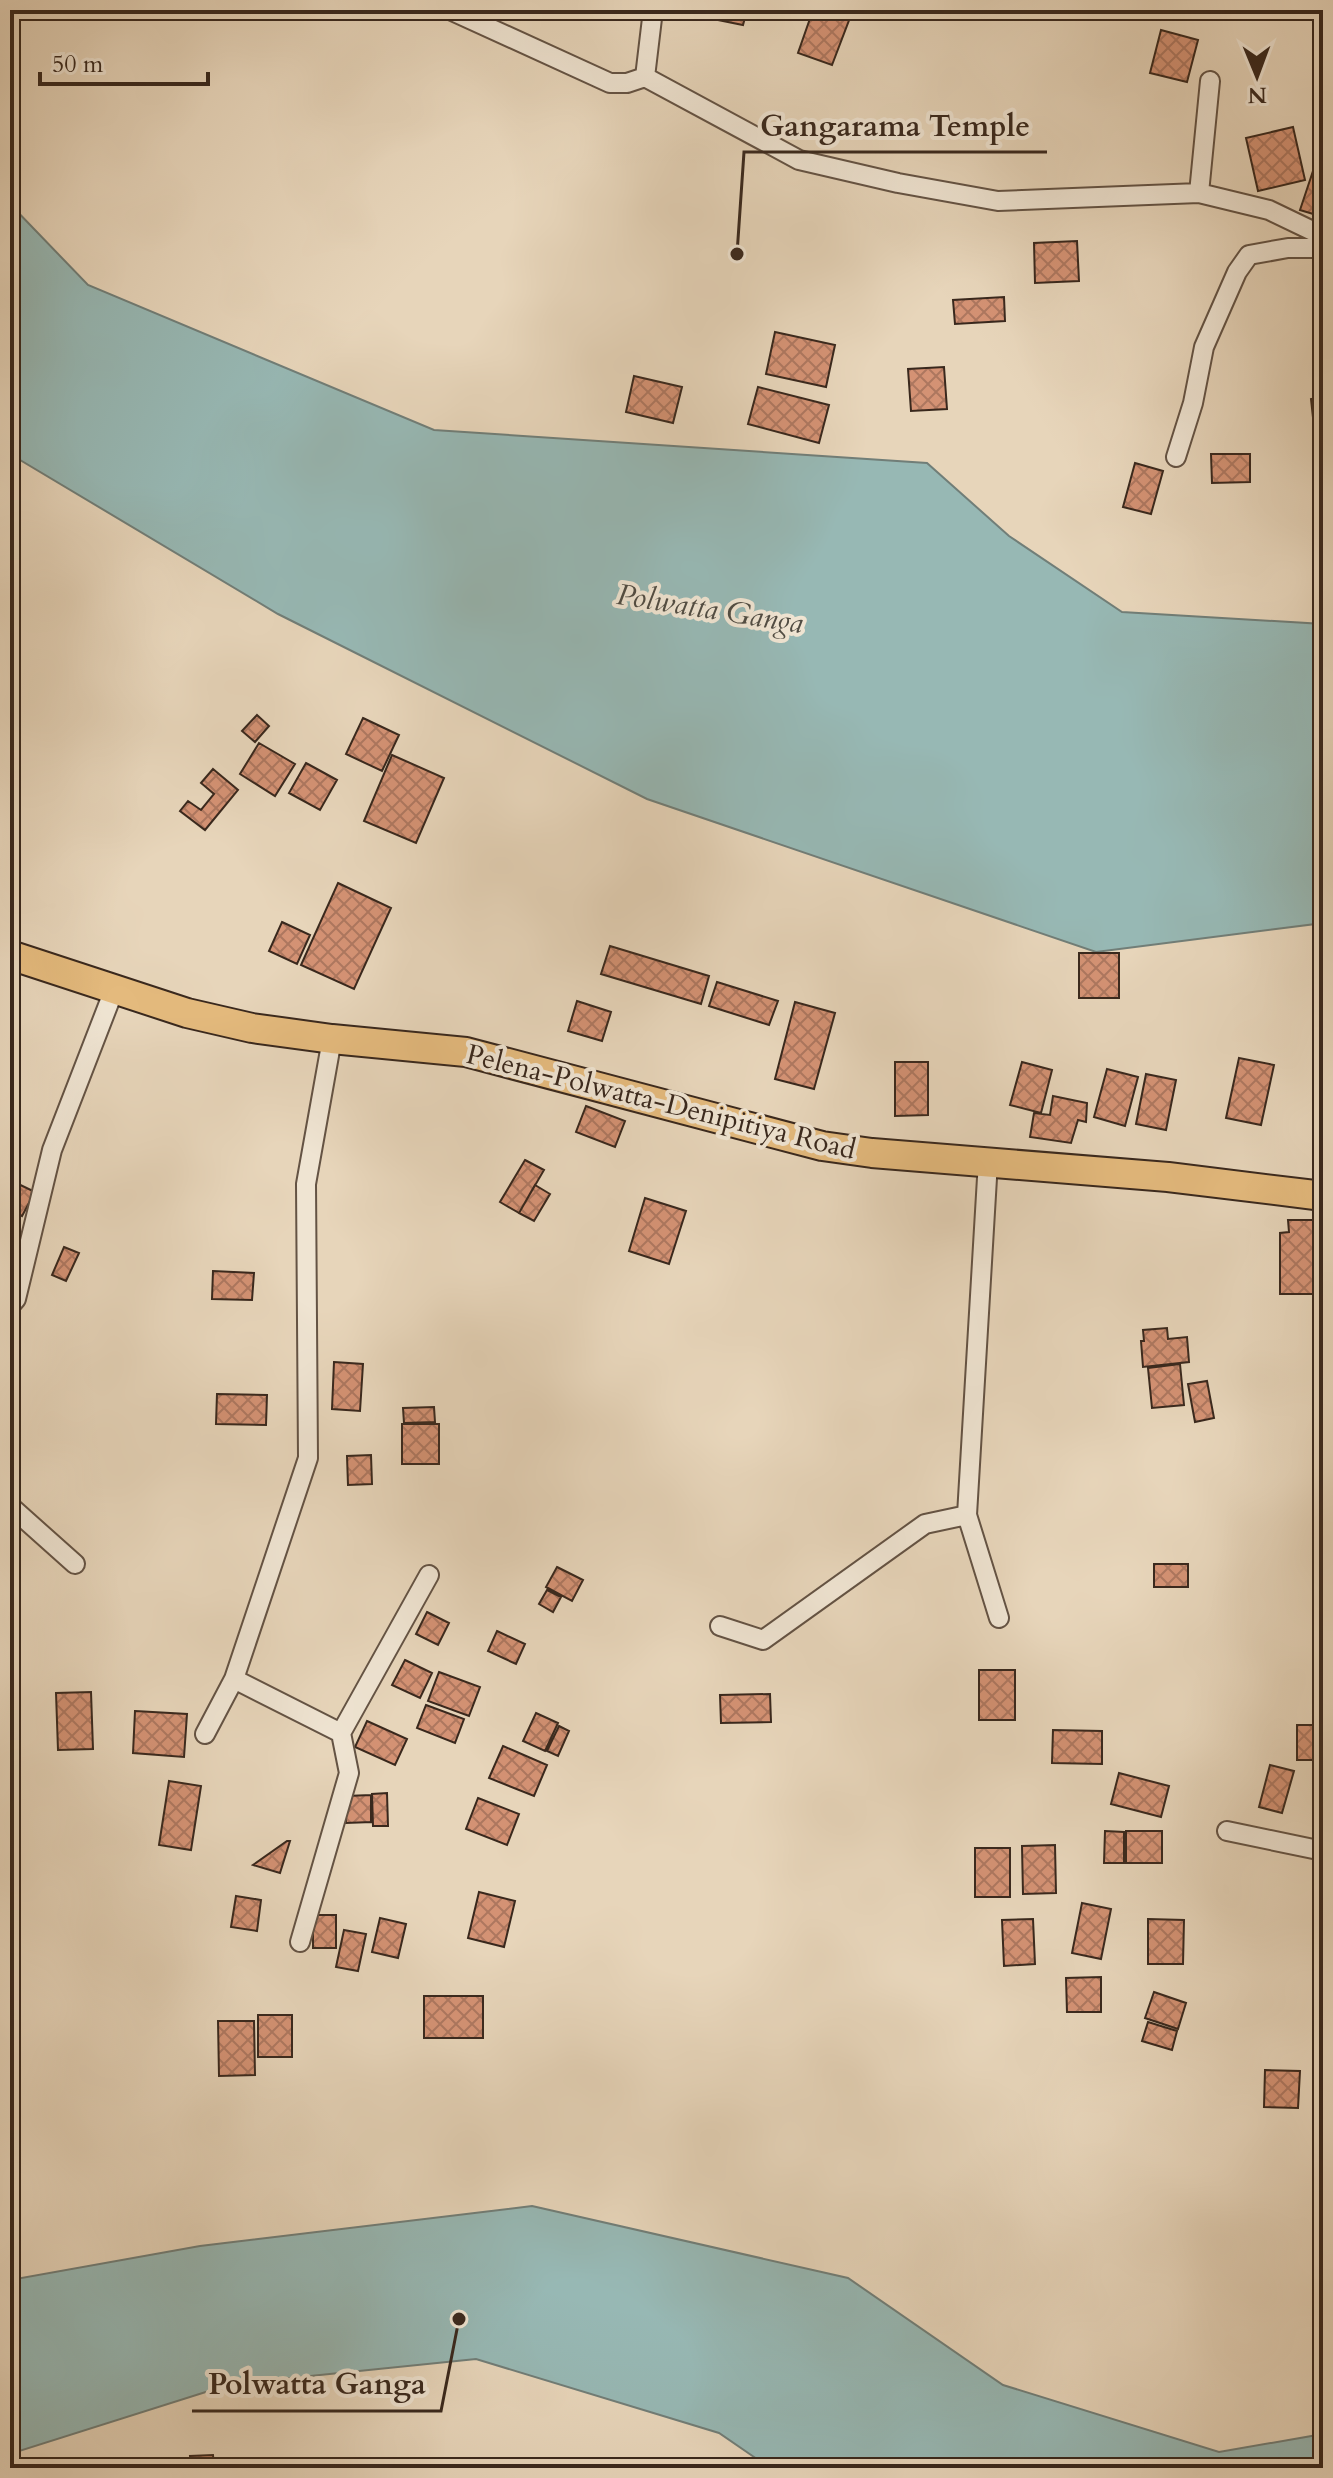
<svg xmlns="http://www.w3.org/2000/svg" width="1333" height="2478" font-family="Cardo,serif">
<defs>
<pattern id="building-cross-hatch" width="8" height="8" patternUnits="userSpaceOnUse" patternTransform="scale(2)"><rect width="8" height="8" fill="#d49274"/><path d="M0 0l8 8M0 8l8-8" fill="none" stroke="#ad775f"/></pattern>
</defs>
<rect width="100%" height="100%" fill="#e7d5ba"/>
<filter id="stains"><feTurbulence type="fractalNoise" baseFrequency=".0025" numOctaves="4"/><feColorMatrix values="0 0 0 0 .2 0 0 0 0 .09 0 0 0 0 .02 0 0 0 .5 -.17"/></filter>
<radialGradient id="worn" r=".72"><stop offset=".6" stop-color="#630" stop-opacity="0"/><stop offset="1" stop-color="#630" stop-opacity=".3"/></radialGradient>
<!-- water -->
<path fill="#97b8b4" stroke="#717e78" stroke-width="2" d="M10 204 88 285 434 430 927 463 1009 536 1122 612 1323 624V923L1096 952 647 799 278 614 10 454Z
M532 2206 848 2278 1003 2385 1219 2452 1323 2434V2468H770L719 2433 476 2359 231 2384 10 2454V2280L200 2246Z"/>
<!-- building -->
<path fill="url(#building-cross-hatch)" stroke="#39281d" stroke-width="2" d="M694 10H747L743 25 693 15Z
M813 10H837L851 15 832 65 798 53Z
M1161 30 1198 40 1187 82 1150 73Z
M1293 127 1305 180 1258 191 1246 138Z
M1316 162 1323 164V217L1300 210Z
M1077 241 1079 281 1035 283 1034 243Z
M1004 297 1005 321 955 324 953 300Z
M775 332 835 345 826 387 766 374Z
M944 367 947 409 911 411 908 369Z
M634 376 682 387 673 423 626 412Z
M758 387 829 405 819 443 748 424Z
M1323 397V435L1315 436 1311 399Z
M1211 454H1250V482L1212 483Z
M1135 463 1163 471 1151 514 1123 507Z
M257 715 269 726 255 742 242 731Z
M363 718 399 735 382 771 346 754Z
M259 743 295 764 275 796 240 774Z
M392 755 444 778 416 843 364 821Z
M306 763 337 780 320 810 289 793Z
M213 769 238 790 205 830 180 811 188 801 201 810 214 794 201 783Z
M338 883 391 908 354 989 301 965Z
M282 922 310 935 297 964 269 951Z
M610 946 709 976 701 1004 601 974Z
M1079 953H1119V998H1079Z
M717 982 778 1001 769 1025 709 1006Z
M577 1001 611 1012 602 1041 568 1031Z
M795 1002 835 1013 814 1089 775 1079Z
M1239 1058 1274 1065 1261 1125 1226 1118Z
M895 1062H928V1115L895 1116Z
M1022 1062 1052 1070 1041 1113 1010 1105Z
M1107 1069 1138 1077 1125 1126 1094 1117Z
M1146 1074 1176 1080 1166 1130 1136 1124Z
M1053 1096 1087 1103 1086 1122 1078 1120 1071 1143 1030 1137 1034 1113 1050 1115Z
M586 1106 625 1121 615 1147 576 1132Z
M525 1160 544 1170 519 1213 500 1202Z
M10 1180 35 1192 22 1216 10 1209Z
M535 1185 550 1194 534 1221 519 1213Z
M645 1198 686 1211 669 1264 629 1251Z
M1288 1220H1314V1233H1323V1294H1280V1233L1289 1232Z
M64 1247 79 1253 66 1281 52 1275Z
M213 1271 254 1273 252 1300 212 1299Z
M1167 1328 1168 1339 1187 1337 1189 1362 1143 1367 1141 1341H1144L1143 1330Z
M334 1362 363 1364 360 1411 332 1409Z
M1180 1364 1184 1405 1152 1408 1148 1368Z
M1207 1381 1214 1418 1195 1422 1188 1384Z
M217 1394 267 1395 266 1425 216 1424Z
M434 1407 435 1422 404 1423 403 1408Z
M402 1424H439V1464H402Z
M371 1455 372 1484 348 1485 347 1456Z
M1154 1564H1188V1587H1154Z
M557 1567 583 1580 572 1601 546 1587Z
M547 1590 561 1597 553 1612 539 1604Z
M427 1612 449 1623 438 1645 416 1634Z
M497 1631 525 1644 516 1664 488 1651Z
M405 1660 432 1673 420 1698 392 1685Z
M979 1670H1015V1720H979Z
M439 1672 480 1687 469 1716 428 1701Z
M1320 1682H1323V1713H1320Z
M91 1692 93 1749 58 1750 56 1693Z
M770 1694 771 1722 721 1723 720 1695Z
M426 1705 464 1719 455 1743 417 1728Z
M135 1711 187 1714 184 1757 133 1753Z
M536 1713 558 1723 545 1751 523 1741Z
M367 1721 407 1739 395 1765 355 1747Z
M1297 1725H1323V1760H1297Z
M559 1726 569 1731 558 1756 547 1751Z
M1053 1730 1102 1731V1764L1052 1763Z
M503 1746 547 1765 534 1796 489 1778Z
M1270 1765 1294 1771 1282 1813 1259 1807Z
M1119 1773 1169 1786 1161 1817 1111 1804Z
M169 1781 201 1786 191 1850 159 1845Z
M387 1793 388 1826H373L372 1794Z
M371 1795V1822L346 1823V1796Z
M478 1798 519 1814 507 1845 466 1829Z
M1105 1831 1124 1832V1863H1104Z
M1126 1831H1162V1863H1126Z
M287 1841H290L280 1873 253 1865Z
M1055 1845 1056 1893 1023 1894 1022 1846Z
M975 1848H1010V1897H975Z
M479 1892 515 1901 504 1947 468 1938Z
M236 1896 261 1900 257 1931 231 1927Z
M1082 1903 1111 1909 1101 1959 1072 1953Z
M313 1915H336V1948H313Z
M380 1918 406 1924 398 1958 372 1952Z
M1033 1919 1035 1964 1004 1966 1002 1920Z
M1148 1919 1184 1920 1183 1964H1148Z
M344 1930 366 1934 358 1971 336 1967Z
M1101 1977V2012H1067L1066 1978Z
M1154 1992 1186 2003 1178 2029 1145 2018Z
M424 1996H483V2038H424Z
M258 2015H292V2057H258Z
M218 2021H254L255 2075 219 2076Z
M1148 2022 1177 2031 1172 2050 1142 2041Z
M1265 2070 1300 2071 1298 2108 1264 2107Z
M213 2455 214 2468H191L190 2456Z"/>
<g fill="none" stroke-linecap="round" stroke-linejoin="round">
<defs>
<path id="minor" d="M450 10 610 83H627L645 77
M645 77 799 160 898 183 998 201 1199 193 1269 210 1323 236
M645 77 653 10
M1199 193 1210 81
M1176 457 1193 403 1204 347 1237 272 1249 255 1288 248H1323
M988 1161 967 1515 999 1618
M10 1306 16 1299 52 1150 114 990
M10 1506 75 1564
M720 1626 763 1640 925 1524 967 1515
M234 1679 341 1733
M205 1734 234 1679 308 1458 306 1184 332 1039
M1227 1831 1323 1851
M300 1942 349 1773 341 1733 429 1575"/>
<path id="primary" d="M10 955 187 1013 252 1028 332 1039 466 1052 822 1146 872 1153 1168 1177 1323 1196"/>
</defs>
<!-- minor casing -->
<use href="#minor" stroke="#645344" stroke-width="22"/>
<!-- primary casing -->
<use href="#primary" stroke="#39281d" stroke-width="32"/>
<!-- minor -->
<use href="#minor" stroke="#efe4d2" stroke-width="18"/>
<!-- primary -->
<use href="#primary" stroke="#e4ba7d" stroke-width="28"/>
</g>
<g text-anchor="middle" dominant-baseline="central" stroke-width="8" stroke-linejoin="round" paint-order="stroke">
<!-- street labels -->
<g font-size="28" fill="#39281d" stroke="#efe4d2">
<text transform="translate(661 1102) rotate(14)">Pelena-Polwatta-Denipitiya Road</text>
</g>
<!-- water labels -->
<g font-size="30" font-style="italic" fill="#504c43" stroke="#efe4d2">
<text transform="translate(710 609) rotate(9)">Polwatta Ganga</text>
</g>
</g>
<!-- callouts -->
<path fill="none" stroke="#39281d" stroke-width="3" d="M737 254L744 152H1047M459 2319L441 2411H192"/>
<g fill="#39281d" stroke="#efe4d2" stroke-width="3">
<circle cx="737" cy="254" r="8"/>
<circle cx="459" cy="2319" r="8"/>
</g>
<g font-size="30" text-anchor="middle" font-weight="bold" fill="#39281d" stroke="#efe4d2" stroke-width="8" stroke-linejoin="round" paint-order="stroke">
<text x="895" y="136">Gangarama Temple</text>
<text x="317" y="2394">Polwatta Ganga</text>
</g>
<!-- margin -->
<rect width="1333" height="2478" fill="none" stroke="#e7d5ba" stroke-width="40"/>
<rect x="12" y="12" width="1309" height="2454" fill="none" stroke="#39281d" stroke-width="4"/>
<rect x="20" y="20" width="1293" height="2438" fill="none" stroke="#39281d" stroke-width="2"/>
<!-- north arrow -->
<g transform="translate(1257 76) rotate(179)" stroke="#efe4d2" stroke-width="6" paint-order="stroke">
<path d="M0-6L14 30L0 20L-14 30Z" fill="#39281d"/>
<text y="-12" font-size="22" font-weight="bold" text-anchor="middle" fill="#39281d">N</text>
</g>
<!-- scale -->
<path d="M40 72v12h168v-12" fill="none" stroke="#39281d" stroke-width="4"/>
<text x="52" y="72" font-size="24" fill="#39281d" stroke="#efe4d2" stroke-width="6" paint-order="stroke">50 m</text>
<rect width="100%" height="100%" filter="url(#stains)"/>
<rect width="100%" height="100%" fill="url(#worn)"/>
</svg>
